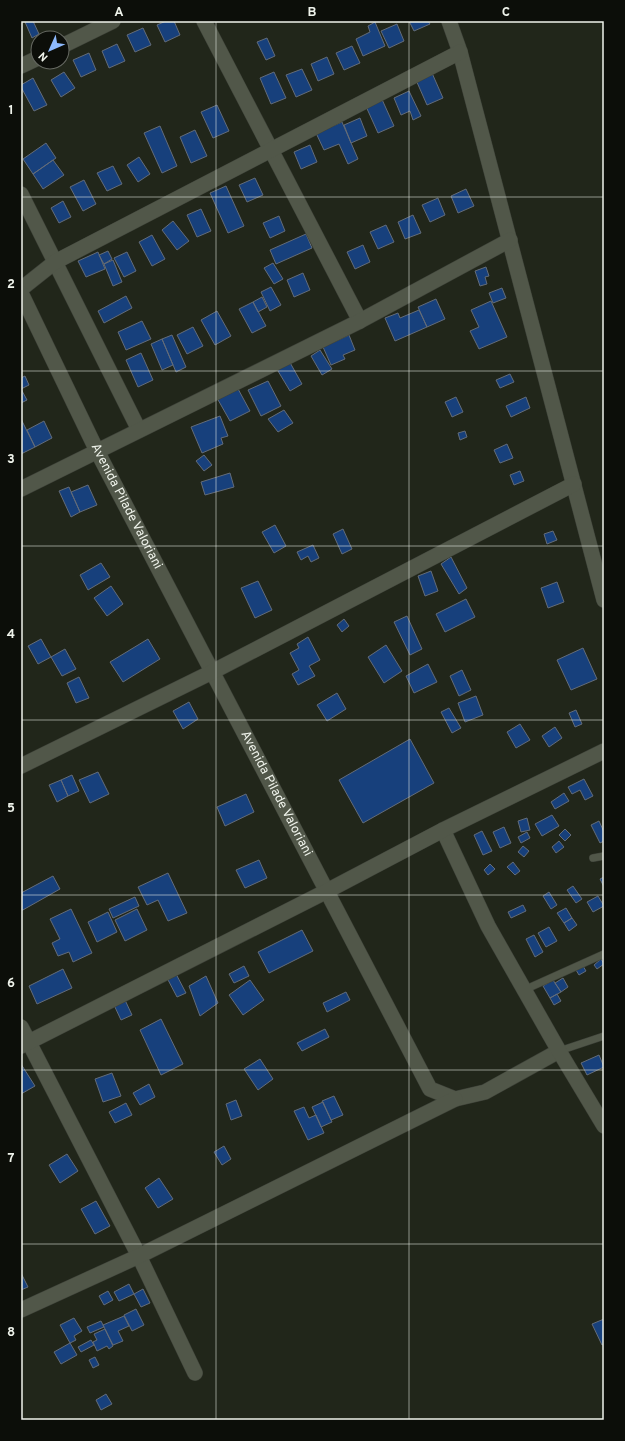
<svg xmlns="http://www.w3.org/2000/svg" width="625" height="1441" font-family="Overpass,sans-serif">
<rect width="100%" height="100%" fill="#21261a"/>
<!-- building -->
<path fill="#17407c" stroke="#636c79" d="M28 21H33L39 34 32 38 25 22Z
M166 21H174L180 35 165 42 157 25Z
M409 21H428L430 24 414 31Z
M375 22 385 46 363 56 356 39 370 32 368 26Z
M397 24 404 41 389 48 381 31Z
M143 28 151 45 135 52 127 35Z
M267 38 275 56 266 60 257 42Z
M117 44 125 61 109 68 102 51Z
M352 46 360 63 344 70 336 53Z
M89 53 96 70 81 77 73 60Z
M327 57 334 74 318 81 311 64Z
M302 69 312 90 296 97 286 75Z
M64 72 75 88 61 97 51 80Z
M274 72 286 98 271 104 260 78Z
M432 73 443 98 427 105 416 80Z
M33 78 47 105 34 111 21 87V85Z
M409 91 421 116 413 120 410 111 401 115 394 98Z
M380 95 394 126 378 133 364 102Z
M217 105 229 131 213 138 201 112Z
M360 118 367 136 351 143 344 125Z
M342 122 358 159 348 164 339 144 324 150 316 133Z
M160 126 177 166 162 173 144 133Z
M195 130 207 156 191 163 180 137Z
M46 143 56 158 33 174 23 159Z
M310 145 317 162 301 169 294 152Z
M139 157 150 174 138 182 127 165Z
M53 160 64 175 43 189 33 174Z
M113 166 122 184 107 191 97 173Z
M255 178 263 195 247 202 239 185Z
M84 180 96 204 83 211 70 187Z
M226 186 244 226 228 233 210 193Z
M466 189 474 206 458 213 451 196Z
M438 198 445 215 430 222 422 205Z
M63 201 71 217 59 223 51 208Z
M201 209 211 231 197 237 187 215Z
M413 215 421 233 405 239 398 222Z
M279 216 285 231 270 238 263 223Z
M173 221 189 241 177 250 162 230Z
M386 225 394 242 378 249 370 232Z
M306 234 312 248 276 264 270 250Z
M152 235 165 259 152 266 139 242Z
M363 245 370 262 355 269 347 252Z
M108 251 112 259 104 264 99 255Z
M98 252 105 269 86 277 78 261Z
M127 252 136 271 124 277 114 258Z
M113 260 122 282 113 286 104 264Z
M273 263 283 279 274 284 264 268Z
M486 267 489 276 485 277 487 284 480 286 475 271Z
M303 273 310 290 294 297 287 280Z
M271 287 281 305 270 311 261 292Z
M502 288 506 298 493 303 489 293Z
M126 296 132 308 104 323 98 311Z
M262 297 267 307 258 312 253 302Z
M436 299 445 319 427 327 418 307Z
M491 301 507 337 479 349 470 331 479 327 471 310Z
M253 302 266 326 252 333 239 309Z
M419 310 427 327 395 341 385 318 398 313 400 318Z
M217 311 231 336 215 345 201 320Z
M142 321 151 339 126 350 118 332Z
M193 327 203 346 187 354 177 335Z
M172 335 186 367 176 372 162 339Z
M349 335 355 350 343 355 345 359 331 365 323 347Z
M162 339 173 365 162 370 151 344Z
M320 350 332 369 322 375 311 356Z
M141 353 153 380 138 387 126 360Z
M288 359 302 384 290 391 275 366Z
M510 374 514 382 500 388 496 380Z
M25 376 29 385 21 389 27 400 21 403V378Z
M268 381 281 406 261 416 248 390Z
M237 387 250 411 230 421 217 398Z
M456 397 463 412 452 417 445 402Z
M526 397 530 408 511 417 506 406Z
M284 410 293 423 278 432 268 419Z
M220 416 228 436 221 438 223 444 202 453 191 427Z
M21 419 35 447 21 454Z
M44 421 52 438 35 447 27 430Z
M465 431 467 437 460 440 458 433Z
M507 444 513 458 500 463 494 450Z
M204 455 212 465 204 471 196 461Z
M520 471 524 481 514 485 510 475Z
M230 473 234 487 205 495 201 482Z
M88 485 97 505 80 512 71 492Z
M69 487 80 512 71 517 59 491Z
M275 525 286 546 274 553 262 532Z
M343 529 352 549 342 554 333 534Z
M553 531 557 540 547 544 544 534Z
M313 545 319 558 311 562 308 556 301 560 297 552Z
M451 557 467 588 459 594 441 564Z
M101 563 110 577 88 590 80 575Z
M431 571 438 591 425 596 418 576Z
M258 581 272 610 255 618 241 588Z
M557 582 564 602 548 608 541 588Z
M111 586 123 604 107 616 94 598Z
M466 599 475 617 445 632 436 614Z
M407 616 422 649 410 655 394 622Z
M344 619 349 626 342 632 337 625Z
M308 637 320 660 309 666 315 676 298 685 292 674 299 670 290 653 299 648 297 644Z
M41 639 51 657 38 664 28 646Z
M148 639 160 659 123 682 110 662Z
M386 645 402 671 384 683 368 657Z
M583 648 597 679 571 690 557 660Z
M65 649 76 669 62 676 51 657Z
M428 664 437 682 414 693 406 676Z
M462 670 471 690 459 696 450 676Z
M79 677 89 698 76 703 67 683Z
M337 693 346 709 327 721 317 705Z
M476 696 483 715 465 722 458 703Z
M189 702 198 719 183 729 173 711Z
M449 708 461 728 452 733 441 712Z
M576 710 582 724 575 727 569 713Z
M520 724 530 740 516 748 507 732Z
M555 727 562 738 549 747 542 736Z
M410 739 434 783 363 823 339 780Z
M98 772 109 794 90 803 79 780Z
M72 775 79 791 68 796 61 780Z
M584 779 593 796 585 800 580 790 572 794 568 787Z
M61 780 68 796 57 802 49 785Z
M564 793 569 801 555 809 551 802Z
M246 794 254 812 225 826 217 807Z
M552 815 559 826 542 836 535 824Z
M527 818 530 830 521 832 518 821Z
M599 821 604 832V841L600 843 591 825Z
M504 827 511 843 500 848 493 832Z
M565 829 571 835 565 841 559 835Z
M482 831 492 851 483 855 474 835Z
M527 832 530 838 521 843 518 837Z
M559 841 564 847 556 853 552 847Z
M523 846 529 851 524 857 518 852Z
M259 860 267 878 245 888 236 870Z
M513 862 520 871 515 875 507 867Z
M490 864 495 869 488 875 484 870Z
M168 873 187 913 168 921 158 900 147 905 138 887Z
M53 876 60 889 21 911V893Z
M604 877V887L600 879Z
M573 886 582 899 576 903 567 890Z
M549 892 557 905 551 909 543 896Z
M598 896 604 906 593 912 587 902Z
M135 897 139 906 113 918 109 909Z
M523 905 526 911 511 918 508 912Z
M566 908 572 918 564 923 557 913Z
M71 909 92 953 73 962 69 952 58 956 52 943 60 939 50 919Z
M137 909 147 930 125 941 115 920Z
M108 912 117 932 97 942 88 922Z
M572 918 577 925 569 931 564 923Z
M549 927 557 941 546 947 538 933Z
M302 930 313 951 269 973 258 952Z
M534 935 543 952 535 957 526 939Z
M601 959 604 964 597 969 594 965Z
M244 966 249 976 234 983 229 974Z
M583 966 586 971 579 975 576 970Z
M63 969 72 988 37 1004 29 986Z
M175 972 186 993 177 997 166 976Z
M206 976 218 1003 200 1016 189 986Z
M563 978 568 987 561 992 555 983Z
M250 980 264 1000 243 1015 229 995Z
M553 980 561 992 550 998 543 986Z
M346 992 350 1000 327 1012 323 1003Z
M557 994 561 1001 554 1005 550 998Z
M125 1000 132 1015 121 1020 114 1005Z
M161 1019 183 1064 161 1075 140 1030Z
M325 1029 329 1037 302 1051 297 1043Z
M599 1055 604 1067 587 1075 581 1063Z
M260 1059 273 1079 258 1090 244 1069Z
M21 1064 35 1086 21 1094Z
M112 1073 121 1096 103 1102 95 1079Z
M149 1084 155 1097 140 1105 133 1093Z
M334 1096 343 1115 331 1120 322 1101Z
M236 1100 242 1116 231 1120 226 1104Z
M323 1102 332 1122 321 1127 312 1107Z
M126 1103 132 1115 115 1123 109 1112Z
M304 1107 309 1118 316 1115 324 1133 308 1140 294 1111Z
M224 1146 231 1159 222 1165 214 1152Z
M67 1154 78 1171 60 1183 49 1165Z
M159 1178 173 1199 158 1208 145 1188Z
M96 1201 110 1226 95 1234 81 1209Z
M21 1273 28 1287 21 1290Z
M129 1284 134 1294 119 1301 114 1292Z
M143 1289 150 1303 141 1307 134 1294Z
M108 1291 113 1300 104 1305 99 1296Z
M136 1309 144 1325 132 1331 124 1315Z
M124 1316 129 1326 118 1331 123 1341 113 1345 103 1325Z
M74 1318 82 1331 74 1336 76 1340 70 1343 60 1325Z
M604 1319V1344L602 1345 592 1324Z
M101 1321 104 1327 90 1333 87 1327Z
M105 1329 113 1346 109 1349 107 1346 97 1351 93 1342 97 1340 94 1334Z
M91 1340 94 1345 81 1352 78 1347Z
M70 1343 77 1355 61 1364 54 1352Z
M95 1357 99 1365 93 1368 89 1360Z
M106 1394 112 1404 101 1410 96 1400Z"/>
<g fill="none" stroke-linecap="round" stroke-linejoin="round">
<defs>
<path id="lane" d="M593 858 604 856
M524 990 604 954
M559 1051 604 1036"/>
<g id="street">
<path d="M204 21 360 321"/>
<path d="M449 21 460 52 604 600"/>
<path d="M62 46 113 21"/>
<path d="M21 66 38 58"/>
<path d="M21 194 139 430"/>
<path d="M21 289 55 262 460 52"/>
<path id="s1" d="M21 293 97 451 430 1089 455 1099 485 1092 559 1051"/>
<path d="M21 489 360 321 510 240"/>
<path d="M21 766 212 672 574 484"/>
<path d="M443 830 488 926 559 1051 604 1126"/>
<path d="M21 1027 139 1256 195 1373"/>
<path d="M21 1046 327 891 443 830 604 751"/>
<path d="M21 1310 139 1256 455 1099"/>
</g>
</defs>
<!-- lane casing -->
<use href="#lane" stroke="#3d4138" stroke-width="8"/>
<!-- street casing -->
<use href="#street" stroke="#3d4138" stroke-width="16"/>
<!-- lane -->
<use href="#lane" stroke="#515749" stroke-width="7"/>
<!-- street -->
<use href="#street" stroke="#515749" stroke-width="15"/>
</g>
<!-- grid -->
<path fill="none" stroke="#eff3eb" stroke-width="1" stroke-opacity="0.55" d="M216 21V1420M409 21V1420M21 197H604M21 371H604M21 546H604M21 720H604M21 895H604M21 1070H604M21 1244H604"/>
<g text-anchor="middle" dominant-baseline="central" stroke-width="4" stroke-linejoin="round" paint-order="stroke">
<!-- street labels -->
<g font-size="13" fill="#eff3eb" stroke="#0c0e09">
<text stroke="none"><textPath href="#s1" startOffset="238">Avenida Pilade Valoriani</textPath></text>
<text stroke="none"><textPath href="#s1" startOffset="562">Avenida Pilade Valoriani</textPath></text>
</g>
</g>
<!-- border -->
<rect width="625" height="1441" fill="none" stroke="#0c0e09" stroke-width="44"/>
<!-- north arrow -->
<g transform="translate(50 50) rotate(225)"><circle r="19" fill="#0c0e09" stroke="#676a63"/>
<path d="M0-3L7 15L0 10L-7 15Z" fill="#8db9fc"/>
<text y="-6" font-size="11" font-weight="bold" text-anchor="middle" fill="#eff3eb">N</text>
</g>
<rect x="22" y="22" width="581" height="1397" fill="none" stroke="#eff3eb" stroke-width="1.5"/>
<g font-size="13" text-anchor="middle" font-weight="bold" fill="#eff3eb">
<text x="119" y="16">A</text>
<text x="312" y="16">B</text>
<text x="506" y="16">C</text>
<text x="11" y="114">1</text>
<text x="11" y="288">2</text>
<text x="11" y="463">3</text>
<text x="11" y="638">4</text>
<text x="11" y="812">5</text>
<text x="11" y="987">6</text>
<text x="11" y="1162">7</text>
<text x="11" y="1336">8</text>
</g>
</svg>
